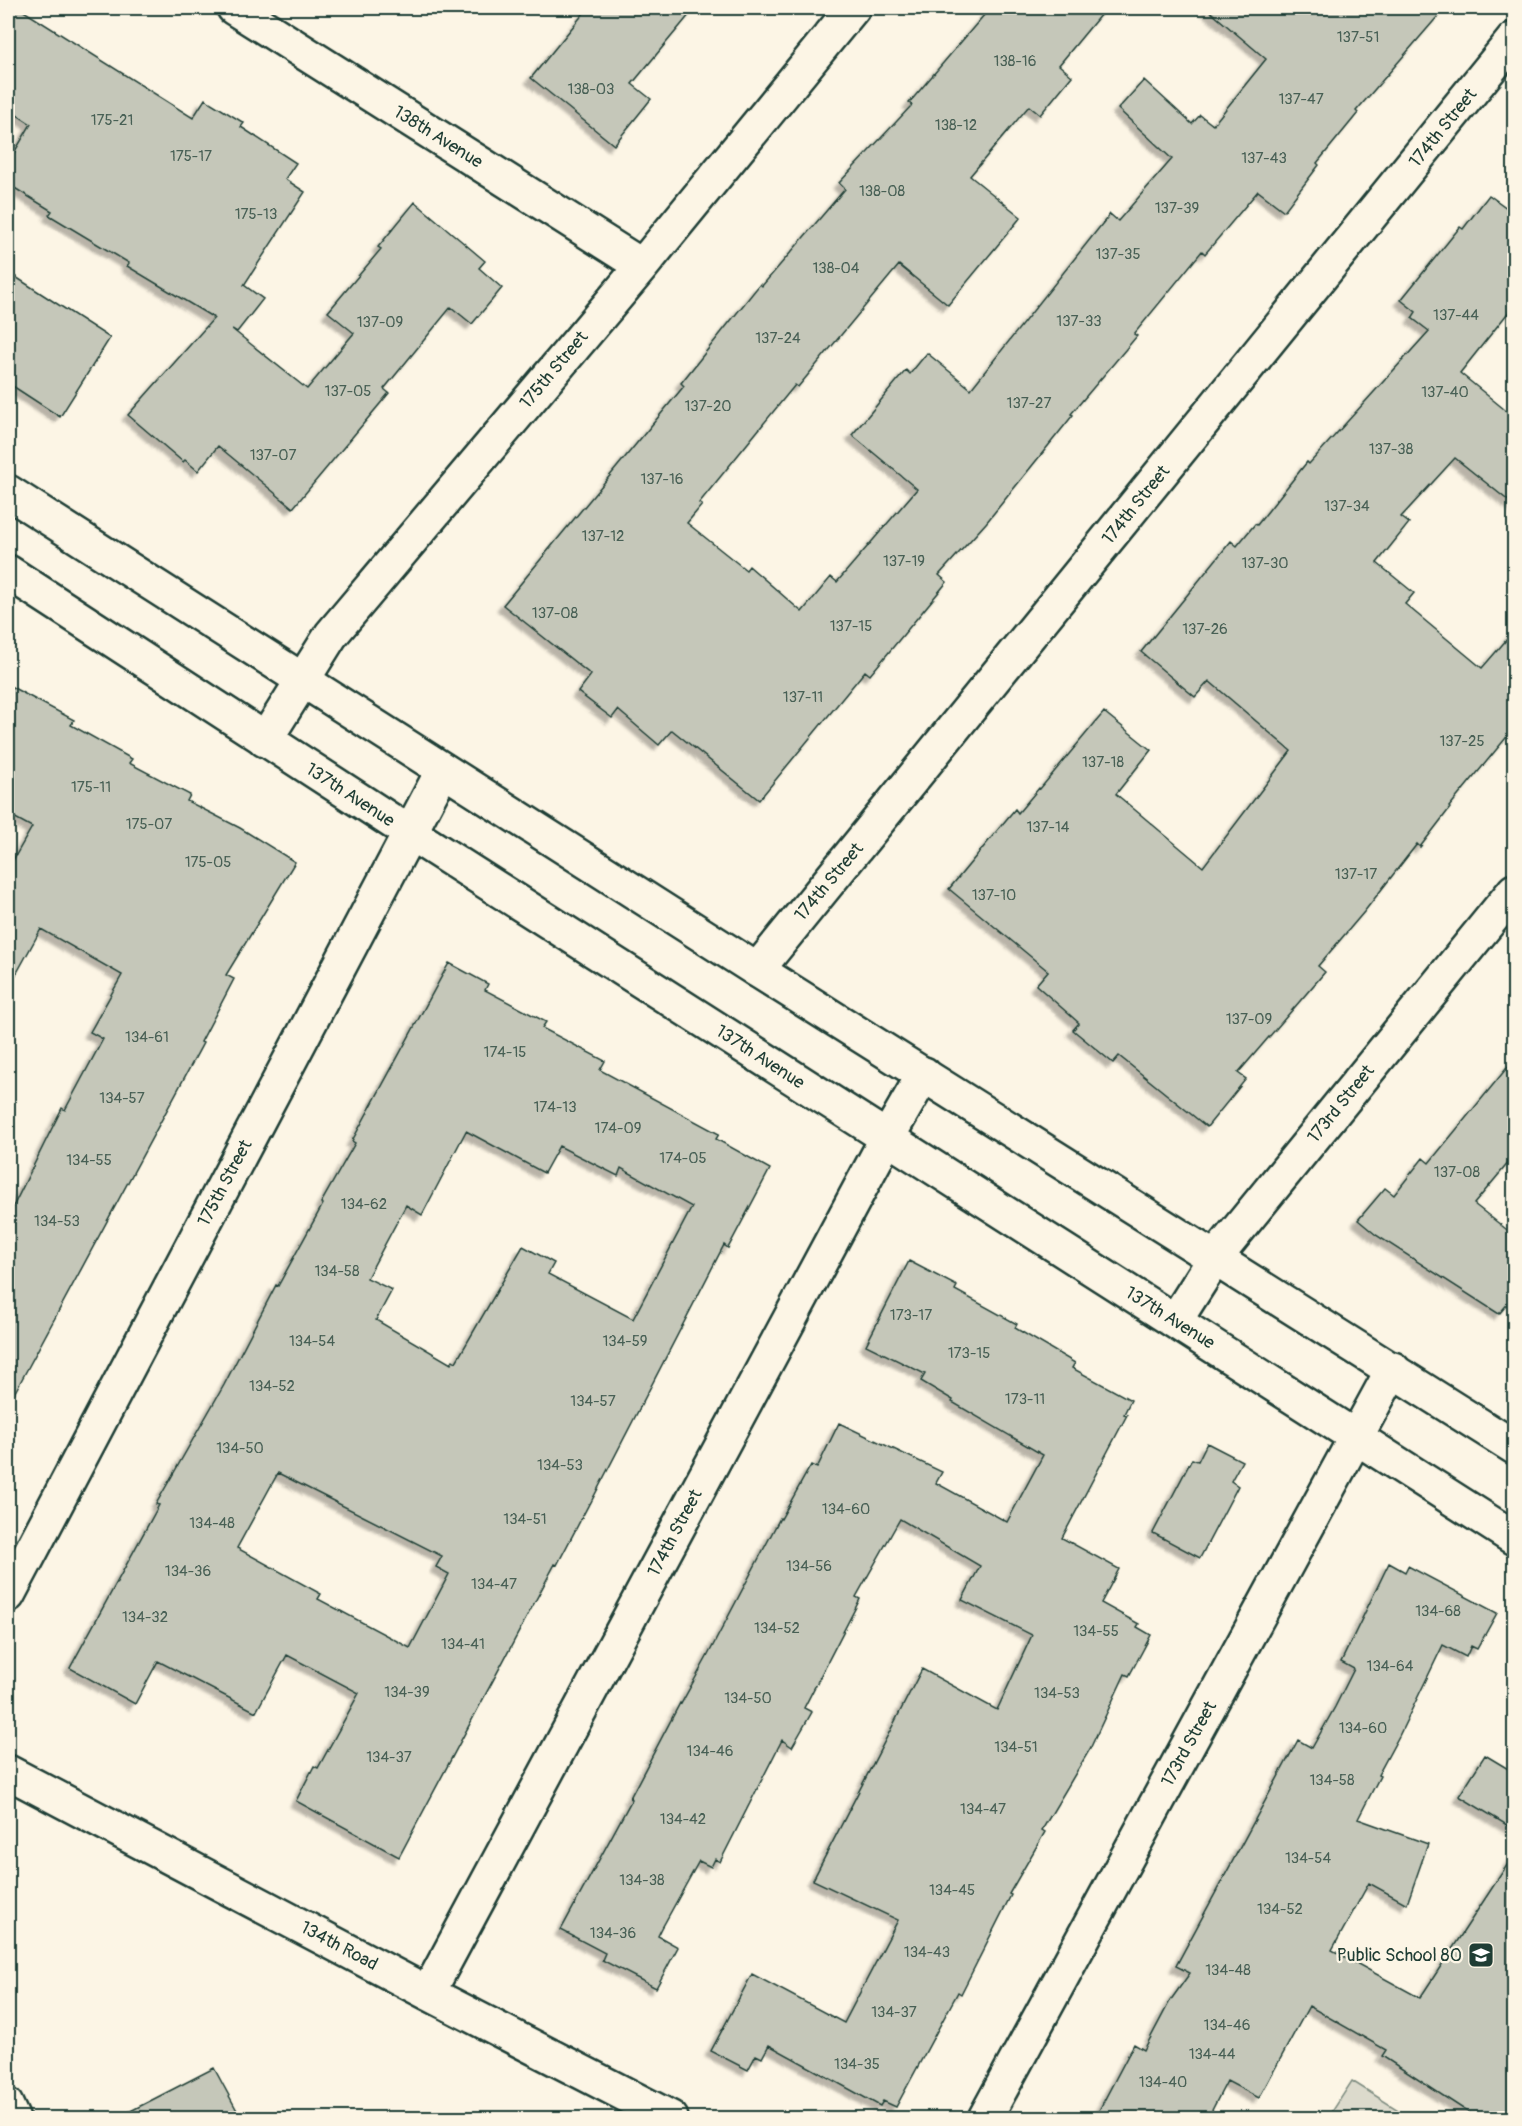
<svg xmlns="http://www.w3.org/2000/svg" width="1522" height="2126" font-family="Pangolin,sans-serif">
<defs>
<filter id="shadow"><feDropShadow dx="-5.5" dy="5.5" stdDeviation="1.5" flood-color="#0004"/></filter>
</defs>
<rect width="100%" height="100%" fill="#fcf5e5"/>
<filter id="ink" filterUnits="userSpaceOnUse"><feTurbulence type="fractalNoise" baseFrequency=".0167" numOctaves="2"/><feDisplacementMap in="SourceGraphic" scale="12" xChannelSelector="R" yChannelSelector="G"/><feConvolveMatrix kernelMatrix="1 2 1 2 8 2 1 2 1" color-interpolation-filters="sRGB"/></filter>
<g filter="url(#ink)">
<!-- green -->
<path fill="#dcdacc" stroke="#7e8c80" stroke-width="1.5" d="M1352 2081 1411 2118H1328Z"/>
<!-- building -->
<path fill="#c5c7b9" stroke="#1f3d34" stroke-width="1.5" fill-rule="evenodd" filter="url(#shadow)" d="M8 8H19L193 118 205 99 244 123 241 127 296 163 285 179 305 192 244 285 263 299 237 332 232 329 307 389 354 333 328 312 381 249 378 247 415 202 485 261 479 268 502 288 472 324 451 307 384 389 389 393 293 508 218 446 198 471 185 460 183 462 128 415 214 318 127 266 129 263 49 215 52 211 8 184V163L31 124 8 109Z
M588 8H695L632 84 651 99 614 145 531 78Z
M990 8H1106L1059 65 1072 76 1040 115 1029 106 970 176 1021 217 948 305 899 265 798 387 795 385 699 503 702 505 687 523 746 570 749 566 802 612 831 577 837 582 917 489 852 435 906 370 910 374 927 353 971 389 1110 214 1118 221 1172 159 1118 109 1144 80 1192 124 1200 115 1213 125 1266 59 1206 8H1445L1356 111 1358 113 1317 163 1319 165 1284 211 1258 191 1205 254 1202 251 1134 334 1137 336 1071 414 1073 415 986 523 939 575 947 582 870 675 865 671 759 800 672 730 659 745 618 710 612 718 578 692 591 675 503 605 684 386 681 383 760 284 762 286 845 189 839 183 912 105 909 103Z
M1489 195 1515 214V304L1460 373 1515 418V506L1455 458 1401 517 1409 523 1377 563 1414 593 1405 604 1482 668 1515 630V727L1449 807 1450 808 1420 847 1417 844 1364 912 1318 966 1325 972 1238 1073 1246 1079 1207 1127 1119 1056 1113 1063 1073 1030 1079 1023 1036 985 1048 971 949 889 1015 809 1018 813 1039 788 1040 789 1104 712 1151 750 1116 794 1203 867 1291 751 1209 681 1195 697 1141 652 1231 541 1237 546 1255 524 1257 525 1307 462 1309 464 1429 331 1412 318 1416 312 1401 300 1460 227 1463 229Z
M8 272 110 338 60 417 8 383Z
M8 685 74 720 71 725 132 759 129 763 190 795 187 801 240 828 295 862 226 975 234 979 201 1042 203 1043 8 1405V1217L62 1108 65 1110 103 1039 90 1032 122 975 41 929 8 989V869L32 827 8 814Z
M449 963 488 984 485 990 546 1022 542 1028 605 1061 600 1070 719 1134 716 1139 770 1169 728 1248 724 1245 590 1504H589L557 1565 555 1564 399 1857 296 1801 314 1766 318 1768 359 1693 287 1655 256 1712 158 1661 135 1704 70 1668 159 1505 156 1504 224 1385 276 1285 278 1286 323 1204 321 1203 355 1143 352 1141ZM466 1131 544 1173 559 1146 618 1176 621 1168 692 1207 633 1319 548 1274 554 1263 523 1246 456 1362 453 1360 451 1364 376 1320 392 1290 367 1278 406 1205 422 1215ZM278 1473 442 1556 436 1567 449 1574 410 1648 318 1599 321 1594 237 1548Z
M1515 1058V1155L1474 1204 1515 1236V1295L1499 1314 1376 1235 1358 1220 1385 1188 1394 1195 1423 1158 1429 1163Z
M909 1261 957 1286 955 1290 1017 1324 1015 1328 1075 1363 1072 1368 1131 1400 1124 1414 1127 1415 1062 1538 1119 1569 1101 1603 1139 1624 1137 1627 1151 1635 1129 1676 1125 1674 1090 1749 1042 1830 1045 1832 1009 1894 1011 1895 961 1994 958 1992 896 2107 883 2101 880 2106 769 2045 762 2058 756 2055 748 2070 711 2051 752 1974 844 2023 898 1920 813 1880 922 1669 997 1710 1032 1635 962 1600 980 1566 900 1519 856 1597 860 1599 804 1708 812 1712 792 1747 782 1740 720 1862 715 1859 711 1867 699 1861 662 1928 658 1936 678 1947 656 1988 602 1960 605 1953 561 1930 632 1799 630 1798 680 1703 681 1704 707 1657 780 1518 781 1519 811 1465 817 1468 839 1423 942 1472 936 1483 1007 1522 1043 1455 952 1402 953 1400 921 1381 925 1374 866 1345Z
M1207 1443 1242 1461 1231 1481 1238 1486 1200 1558 1153 1533 1192 1459 1198 1461Z
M1389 1563 1405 1572 1408 1566 1497 1613 1477 1649 1471 1646 1466 1657 1443 1645 1399 1736 1378 1775 1380 1776 1358 1819 1428 1844 1407 1904 1369 1883 1332 1950 1420 1998 1515 1853V2118H1477L1382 2056 1386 2050 1309 2006 1259 2098 1227 2081 1208 2118H1095L1134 2044 1144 2050 1170 2001 1190 1973 1176 1966 1298 1740 1312 1748 1335 1707 1354 1669 1341 1662Z
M1485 1755 1515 1773V1830L1459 1796Z
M214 2068 241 2118H117Z"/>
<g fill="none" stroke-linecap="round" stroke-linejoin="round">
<defs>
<path id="service" d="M8 2103 15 2118"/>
<path id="minor" d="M234 8 642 266
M265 740 331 635 642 266 853 8
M757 970 1514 39
M1175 1321 1215 1258 1514 891
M8 1595 443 770
M8 1772 428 1993 671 2118
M428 1993 887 1138 924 1074
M985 2118 1393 1369"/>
<path id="tertiary" d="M8 492 757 970 1514 1447
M8 572 410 833 1514 1538"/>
</defs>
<!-- service casing -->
<use href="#service" stroke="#1f3d34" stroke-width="33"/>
<!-- minor casing -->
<use href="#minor" stroke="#1f3d34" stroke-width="38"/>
<!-- tertiary casing -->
<use href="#tertiary" stroke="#1f3d34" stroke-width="38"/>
<!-- service -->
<use href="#service" stroke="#fcf5e5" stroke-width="28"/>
<!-- minor -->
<use href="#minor" stroke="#fcf5e5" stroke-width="33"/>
<!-- tertiary -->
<use href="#tertiary" stroke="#fcf5e5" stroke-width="33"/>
</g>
</g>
<!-- icons -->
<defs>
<symbol id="school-square" viewBox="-11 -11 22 22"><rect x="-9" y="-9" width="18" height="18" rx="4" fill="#1f3d34" stroke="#fcf5e5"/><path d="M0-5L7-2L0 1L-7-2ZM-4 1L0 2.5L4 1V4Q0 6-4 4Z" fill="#fff"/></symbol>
</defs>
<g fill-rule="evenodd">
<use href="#school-square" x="1466" y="1940" width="30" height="30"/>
</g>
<g text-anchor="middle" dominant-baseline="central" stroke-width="4.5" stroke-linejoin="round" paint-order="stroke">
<!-- number labels -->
<g font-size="15" fill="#486055">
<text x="1358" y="37">137-51</text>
<text x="1015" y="61">138-16</text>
<text x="591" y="89">138-03</text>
<text x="1301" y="99">137-47</text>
<text x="112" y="120">175-21</text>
<text x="956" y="125">138-12</text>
<text x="191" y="156">175-17</text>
<text x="1264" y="158">137-43</text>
<text x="882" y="191">138-08</text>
<text x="1177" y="208">137-39</text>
<text x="256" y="214">175-13</text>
<text x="1118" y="254">137-35</text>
<text x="836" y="268">138-04</text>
<text x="1456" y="315">137-44</text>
<text x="1079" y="321">137-33</text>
<text x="380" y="322">137-09</text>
<text x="778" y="338">137-24</text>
<text x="348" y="391">137-05</text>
<text x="1445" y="392">137-40</text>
<text x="1029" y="403">137-27</text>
<text x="708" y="406">137-20</text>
<text x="1391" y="449">137-38</text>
<text x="273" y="455">137-07</text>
<text x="662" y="479">137-16</text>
<text x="1347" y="506">137-34</text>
<text x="603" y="536">137-12</text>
<text x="904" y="561">137-19</text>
<text x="1265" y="563">137-30</text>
<text x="555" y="613">137-08</text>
<text x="851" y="626">137-15</text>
<text x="1205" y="629">137-26</text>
<text x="803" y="697">137-11</text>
<text x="1462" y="741">137-25</text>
<text x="1103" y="762">137-18</text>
<text x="91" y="787">175-11</text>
<text x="149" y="824">175-07</text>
<text x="1048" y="827">137-14</text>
<text x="208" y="862">175-05</text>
<text x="1356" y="874">137-17</text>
<text x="994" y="895">137-10</text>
<text x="1249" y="1019">137-09</text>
<text x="147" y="1037">134-61</text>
<text x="505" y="1052">174-15</text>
<text x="122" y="1098">134-57</text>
<text x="555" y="1107">174-13</text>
<text x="618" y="1128">174-09</text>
<text x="683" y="1158">174-05</text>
<text x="89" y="1160">134-55</text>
<text x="1457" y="1172">137-08</text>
<text x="364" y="1204">134-62</text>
<text x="57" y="1221">134-53</text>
<text x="337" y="1271">134-58</text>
<text x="911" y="1315">173-17</text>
<text x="312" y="1341">134-54</text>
<text x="625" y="1341">134-59</text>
<text x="969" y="1353">173-15</text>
<text x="272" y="1386">134-52</text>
<text x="1025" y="1399">173-11</text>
<text x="593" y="1401">134-57</text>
<text x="240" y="1448">134-50</text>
<text x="560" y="1465">134-53</text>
<text x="846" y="1509">134-60</text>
<text x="525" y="1519">134-51</text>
<text x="212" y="1523">134-48</text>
<text x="809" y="1566">134-56</text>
<text x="188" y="1571">134-36</text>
<text x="494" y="1584">134-47</text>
<text x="1438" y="1611">134-68</text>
<text x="145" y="1617">134-32</text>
<text x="777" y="1628">134-52</text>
<text x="1096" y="1631">134-55</text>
<text x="463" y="1644">134-41</text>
<text x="1390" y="1666">134-64</text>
<text x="407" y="1692">134-39</text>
<text x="1057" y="1693">134-53</text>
<text x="748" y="1698">134-50</text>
<text x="1363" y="1728">134-60</text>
<text x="1016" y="1747">134-51</text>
<text x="710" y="1751">134-46</text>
<text x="389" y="1757">134-37</text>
<text x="1332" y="1780">134-58</text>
<text x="983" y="1809">134-47</text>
<text x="683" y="1819">134-42</text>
<text x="1308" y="1858">134-54</text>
<text x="642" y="1880">134-38</text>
<text x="952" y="1890">134-45</text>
<text x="1280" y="1909">134-52</text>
<text x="613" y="1933">134-36</text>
<text x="927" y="1952">134-43</text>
<text x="1228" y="1970">134-48</text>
<text x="894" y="2012">134-37</text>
<text x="1227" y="2025">134-46</text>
<text x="1212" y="2054">134-44</text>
<text x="857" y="2064">134-35</text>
<text x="1163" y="2082">134-40</text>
</g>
<!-- street labels -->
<g font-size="18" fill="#1f3d34" stroke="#fcf5e5">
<text transform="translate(1443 128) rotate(-51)">174th Street</text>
<text transform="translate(438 137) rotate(32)">138th Avenue</text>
<text transform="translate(554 370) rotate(-50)">175th Street</text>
<text transform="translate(1136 505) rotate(-51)">174th Street</text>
<text transform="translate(350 795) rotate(33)">137th Avenue</text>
<text transform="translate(829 882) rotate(-50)">174th Street</text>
<text transform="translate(760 1057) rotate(33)">137th Avenue</text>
<text transform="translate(1341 1104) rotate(-51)">173rd Street</text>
<text transform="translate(225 1183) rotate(-62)">175th Street</text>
<text transform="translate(1170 1318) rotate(32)">137th Avenue</text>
<text transform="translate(675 1533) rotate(-62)">174th Street</text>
<text transform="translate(1189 1744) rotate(-61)">173rd Street</text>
<text transform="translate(339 1946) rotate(28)">134th Road</text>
</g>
<!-- poi labels -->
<g font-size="18" fill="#1f3d34" stroke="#fcf5e5" text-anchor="end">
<text x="1462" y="1955">Public School 80</text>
</g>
</g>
<!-- margin -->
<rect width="1522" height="2126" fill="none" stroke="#fcf5e5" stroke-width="30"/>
<rect x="15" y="15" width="1492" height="2096" fill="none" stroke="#1f3d34" stroke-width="2" filter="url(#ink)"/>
</svg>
